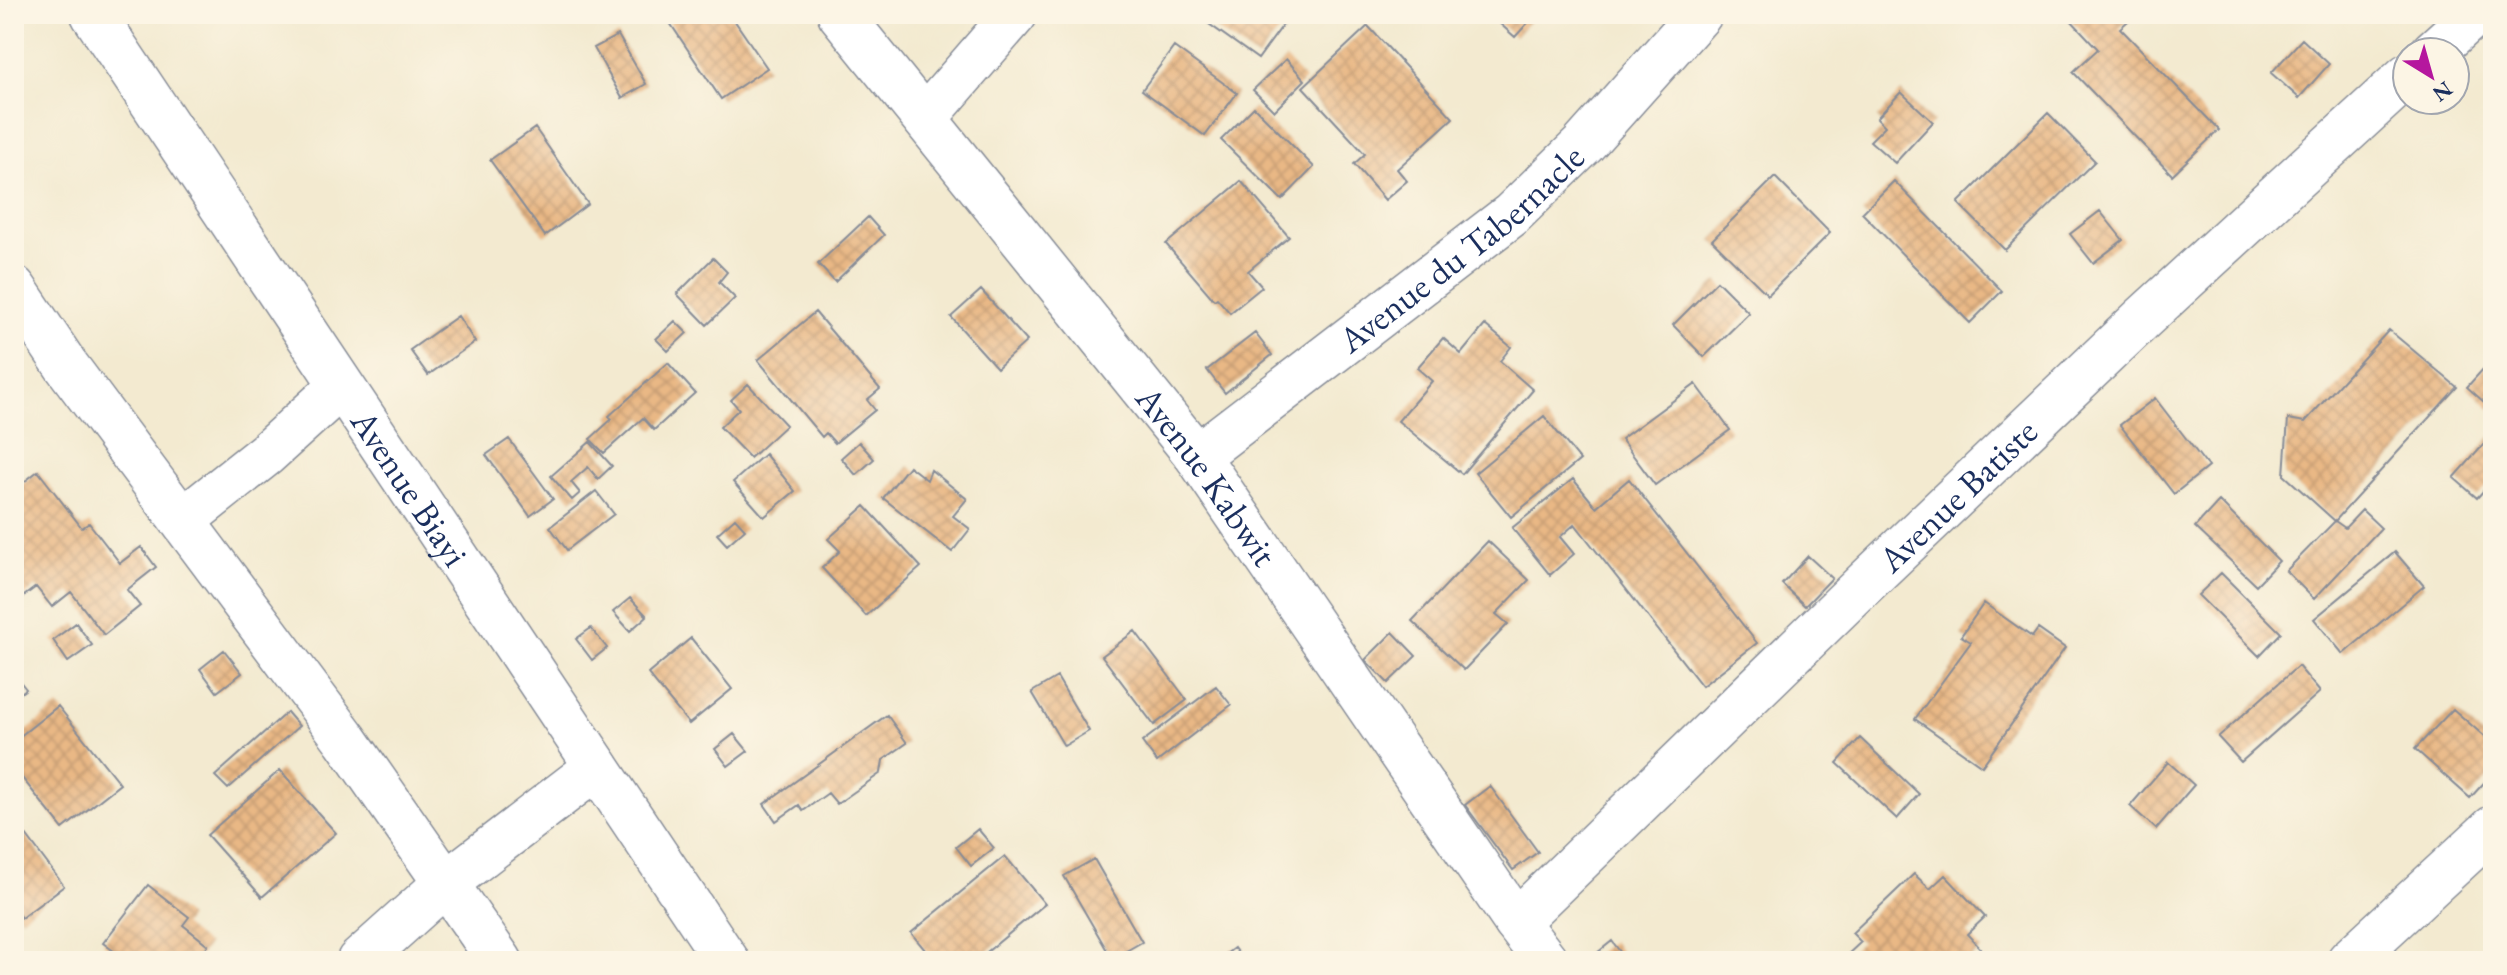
<svg xmlns="http://www.w3.org/2000/svg" width="2507" height="975" font-family="'EB Garamond',serif">
<defs>
<pattern id="building-cross-hatch" width="8" height="8" patternUnits="userSpaceOnUse" patternTransform="scale(2)"><rect width="8" height="8" fill="#e9b885"/><path d="M0 0l8 8M0 8l8-8" fill="none" stroke="#c79e75"/></pattern>
</defs>
<rect width="100%" height="100%" fill="#fcf5e5"/>
<filter id="ink" filterUnits="userSpaceOnUse"><feTurbulence type="fractalNoise" baseFrequency=".0125" numOctaves="2"/><feDisplacementMap in="SourceGraphic" scale="16" xChannelSelector="R" yChannelSelector="G"/><feConvolveMatrix kernelMatrix="1 2 1 2 8 2 1 2 1" color-interpolation-filters="sRGB"/></filter>
<filter id="wash" filterUnits="userSpaceOnUse"><feTurbulence type="fractalNoise" baseFrequency=".006" numOctaves="4" result="noise"/><feDisplacementMap in="SourceGraphic" scale="32" xChannelSelector="R" yChannelSelector="G"/><feGaussianBlur stdDeviation="1.8" result="paint"/><feColorMatrix in="noise" values="0 0 0 0 0 0 0 0 0 0 0 0 0 0 0 0 0 1.4 0 .05"/><feComposite in="paint" operator="in"/></filter>
<g filter="url(#wash)">
<rect width="100%" height="100%" fill="#f3ead0"/>
<g id="blocks">
<!-- building -->
<path fill="url(#building-cross-hatch)" d="M664 14H730L767 68 721 99Z
M1195 14 1272 15 1291 14 1258 59Z
M1489 14H1536L1515 37Z
M2073 14H2132L2134 16 2120 28 2219 130 2172 175 2073 72 2098 49 2069 18Z
M1368 26 1453 118 1397 169 1407 181 1385 200 1354 164 1365 154 1303 87Z
M618 35 646 84 622 98 594 48Z
M2302 39 2329 64 2299 98 2271 73Z
M1174 47 1237 93 1205 136 1142 90Z
M1286 59 1305 80 1274 111 1253 90Z
M1901 92 1933 122 1895 163 1870 141 1885 126 1877 118Z
M1254 107 1314 167 1282 200 1221 140Z
M2048 113 2095 161 2005 250 1958 203Z
M535 128 588 204 545 236 490 160Z
M1775 177 1830 233 1768 295 1712 240Z
M1241 181 1289 237 1248 271 1262 287 1230 313 1217 298 1214 300 1166 244Z
M1894 181 2002 291 1970 323 1862 213Z
M2100 211 2123 240 2093 263 2070 234Z
M868 217 884 235 835 282 818 264Z
M713 258 727 272 719 282 735 298 707 325 677 294Z
M1717 281 1749 313 1704 357 1673 325Z
M981 290 1027 341 997 368 951 317Z
M815 312 880 389 867 400 875 410 835 443 826 433 822 437 758 360Z
M458 316 475 342 428 375 410 350Z
M675 321 687 333 668 351 656 339Z
M1485 325 1511 347 1500 361 1533 390 1462 474 1398 421 1432 381 1417 368 1443 338 1461 354Z
M2389 330 2457 387 2335 521 2284 475 2288 419 2305 422Z
M1255 333 1272 355 1225 393 1207 370Z
M2493 358V410L2467 387Z
M668 363 695 393 654 430 643 418 604 453 590 439 612 419 609 416Z
M748 384 786 425 750 458 720 427 739 409 731 400Z
M1696 384 1730 430 1655 485 1621 439Z
M2155 398 2208 467 2174 494 2120 425Z
M1544 416 1580 460 1511 517 1475 473Z
M2493 434V480L2477 498 2454 478Z
M509 439 553 499 530 516 486 455Z
M590 442 612 466 598 479 588 467 571 482 580 493 572 500 551 476Z
M859 442 874 459 856 475 841 458Z
M765 454 795 491 764 517 733 482Z
M909 466 927 480 931 470 967 499 953 516 970 529 952 552 883 498Z
M38 471 82 528 89 523 120 563 141 547 156 567 127 590 140 606 104 635 71 592 52 607 36 587 20 599 14 592V573L20 568 14 560V490Z
M1573 479 1596 507 1629 479 1757 643 1702 686 1575 524 1560 537 1574 554 1550 575 1512 528Z
M596 491 614 514 567 550 550 527Z
M2219 501 2279 561 2256 585 2195 527Z
M865 506 921 567 866 616 822 568 840 551 828 539Z
M2362 510 2381 528 2314 599 2286 571 2335 521 2345 528Z
M735 518 745 529 727 545 717 534Z
M1488 541 1529 580 1496 614 1508 624 1464 670 1412 621Z
M2395 552 2424 586 2343 654 2314 619Z
M1808 556 1832 578 1805 606 1782 584Z
M2221 573 2281 633 2259 656 2198 595Z
M630 598 647 616 630 631 613 612Z
M1984 603 2032 637 2038 629 2065 648 1982 766 1915 719 1971 642 1961 636Z
M76 623 92 645 68 662 53 640Z
M591 628 607 648 592 660 576 639Z
M1135 631 1187 700 1154 725 1102 656Z
M1393 632 1416 656 1388 683 1365 660Z
M691 638 732 689 689 724 648 674Z
M224 650 242 673 217 692 200 669Z
M2298 666 2320 692 2241 762 2218 737Z
M14 674 26 689 14 698Z
M1057 677 1089 731 1064 746 1032 692Z
M1216 686 1231 705 1157 762 1142 742Z
M58 706 120 784 63 829 14 768V741Z
M2453 709 2493 744V773L2470 798 2415 749Z
M287 712 299 726 228 789 215 776Z
M887 715 907 743 883 760 881 773 837 804 828 793 803 811 799 805 776 821 764 804Z
M734 734 748 751 728 766 715 749Z
M1860 738 1919 794 1897 819 1837 763Z
M2168 762 2194 785 2156 829 2130 806Z
M280 770 336 833 262 897 207 835Z
M1490 786 1538 852 1513 870 1465 805Z
M14 819 64 886 21 918 14 908Z
M978 829 994 848 971 866 956 847Z
M1005 856 1045 904 976 961H934L911 933Z
M1094 859 1142 942 1112 959 1064 876Z
M1914 874 1930 889 1945 875 1985 917 1967 934 1981 949 1968 961H1851L1846 956 1861 942 1852 933Z
M148 885 189 917 183 925 208 945 196 961H127L103 943Z
M1612 941 1627 961H1587Z
M2493 943V961H2479Z
M1234 948 1244 961H1217Z"/>
</g>
</g>
<g filter="url(#ink)">
<use href="#blocks" fill-opacity="0" stroke="#878c97" stroke-width="2"/>
<g fill="none" stroke-linecap="round" stroke-linejoin="round">
<defs>
<g id="street">
<path id="s1" d="M840 14 1197 456 1516 922 1546 961"/>
<path d="M2433 52 2475 14"/>
<path d="M925 118 1015 14"/>
<path d="M14 288 65 364 346 740 500 961"/>
<path id="s2" d="M1197 456 1511 215 1583 145 1700 14"/>
<path d="M183 520 266 454 341 386"/>
<path id="s3" d="M1516 922 1865 583 2142 319 2407 76"/>
<path d="M359 961 446 883 597 767"/>
<path d="M2349 961 2493 828"/>
</g>
<g id="secondary">
<path id="s4" d="M93 14 727 961"/>
</g>
</defs>
<!-- street casing -->
<use href="#street" stroke="#878c97" stroke-width="47"/>
<!-- secondary casing -->
<use href="#secondary" stroke="#878c97" stroke-width="47"/>
<!-- street -->
<use href="#street" stroke="#fff" stroke-width="44"/>
<!-- secondary -->
<use href="#secondary" stroke="#fff" stroke-width="44"/>
</g>
</g>
<g text-anchor="middle" dominant-baseline="central" stroke-width="7" stroke-linejoin="round" paint-order="stroke">
<!-- street labels -->
<g font-size="36" fill="#1b2f5e" stroke="#fcf5e5">
<text stroke="none"><textPath href="#s2" startOffset="336">Avenue du Tabernacle</textPath></text>
<text stroke="none"><textPath href="#s1" startOffset="590">Avenue Kabwit</textPath></text>
<text stroke="none"><textPath href="#s4" startOffset="570">Avenue Biayi</textPath></text>
<text stroke="none"><textPath href="#s3" startOffset="614">Avenue Batiste</textPath></text>
</g>
</g>
<!-- margin -->
<rect width="2507" height="975" fill="none" stroke="#fcf5e5" stroke-width="48"/>
<!-- north arrow -->
<g transform="translate(2431 76) rotate(143)"><circle r="38" fill="#fcf5e5" stroke="#a2a6af" stroke-width="2"/>
<path d="M0-6L14 30L0 20L-14 30Z" fill="#b5179e"/>
<text y="-12" font-size="22" font-weight="bold" text-anchor="middle" fill="#1b2f5e">N</text>
</g>
</svg>
